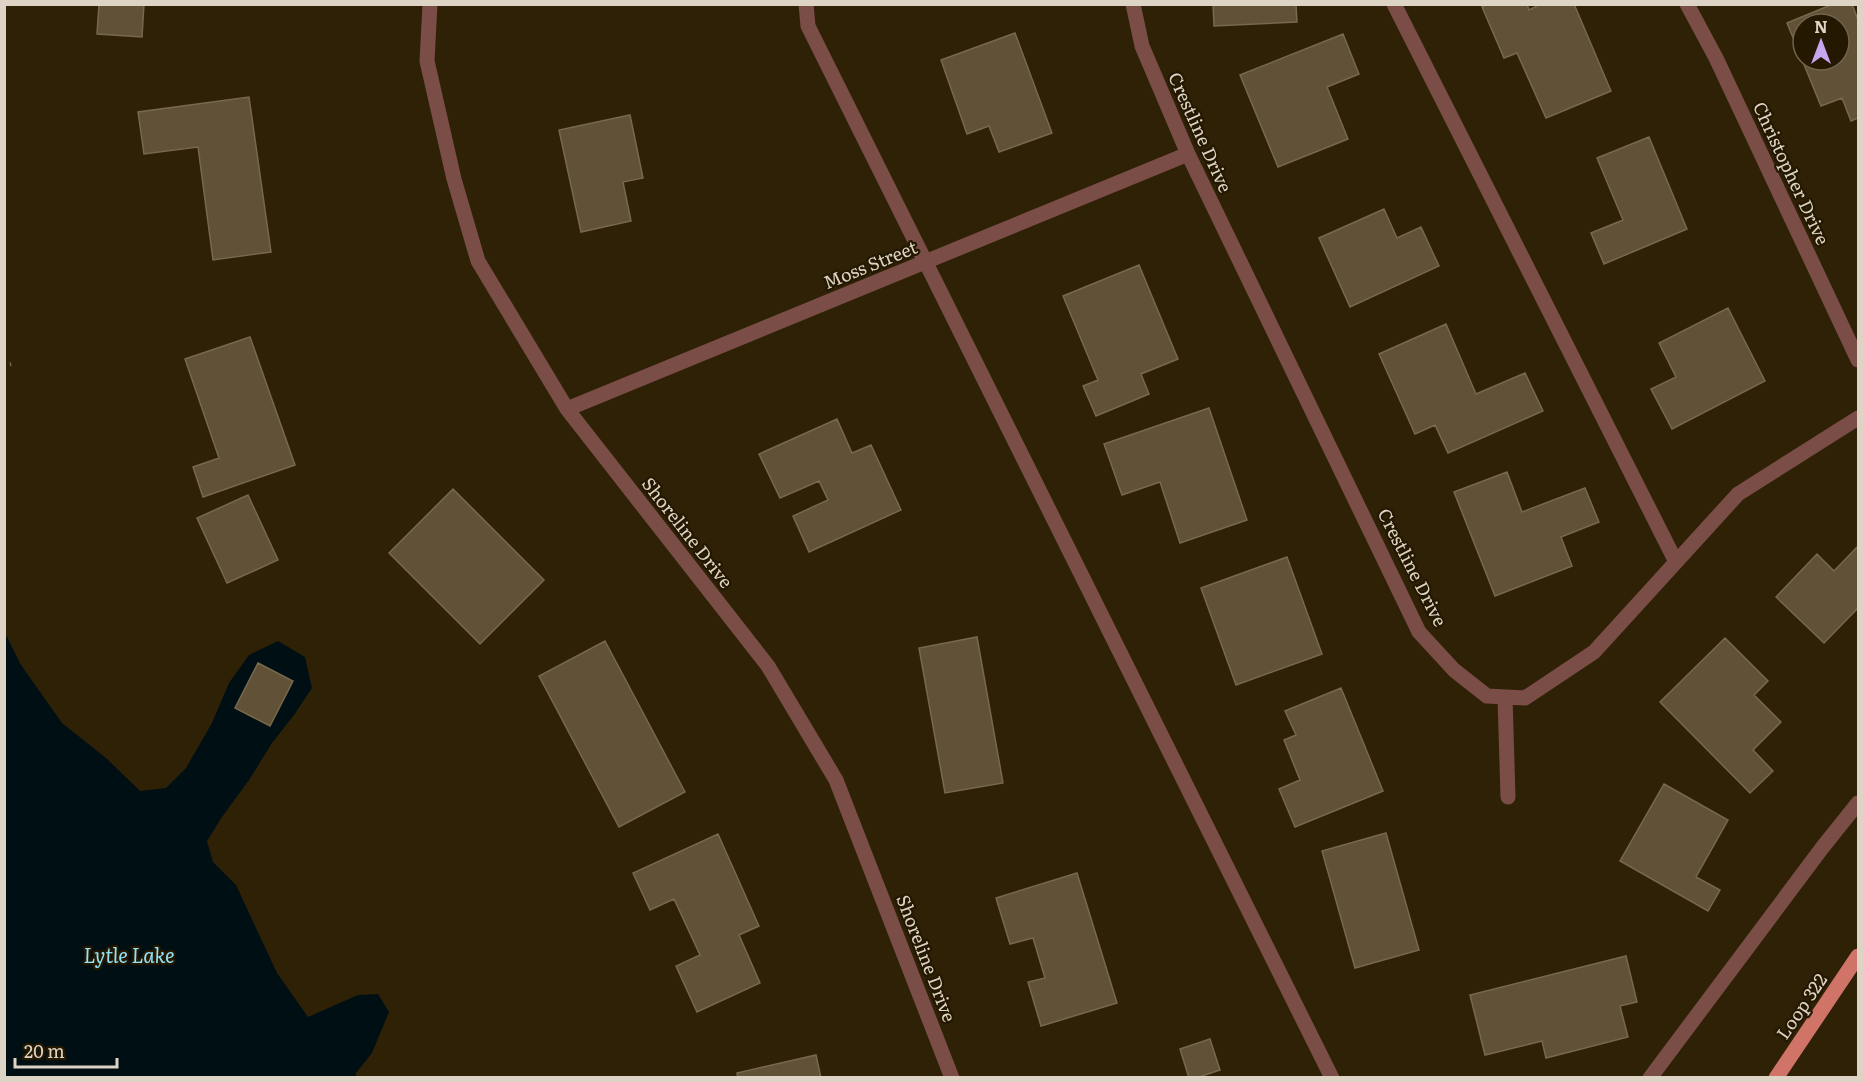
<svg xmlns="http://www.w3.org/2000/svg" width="1863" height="1082" font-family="Literata,serif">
<rect width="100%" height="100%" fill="#2f2106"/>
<!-- water -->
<path fill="#000f14" d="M4 631 21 665 62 723 106 758 140 791 166 788 186 768 212 723 229 683 249 655 278 641 305 657 312 688 294 715 272 743 249 780 222 817 207 841 213 862 236 885 277 973 308 1017 358 995 378 994 389 1012 372 1053 356 1073V1077H5Z"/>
<!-- building -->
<path fill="#615237" stroke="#78684d" stroke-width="1.5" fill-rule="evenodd" d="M99 4H144L142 37 97 34Z
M1213 4H1296L1297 22 1214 26Z
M1489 4H1527L1529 10 1541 4H1574L1611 91 1546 118 1517 53 1504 58 1482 7Z
M1833 4H1852L1858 20V118L1851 121 1842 98 1821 106 1787 23ZM1803 24H1839V60H1803Z
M1015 33 1052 133 999 152 989 126 967 134 941 60Z
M1343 34 1359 74 1327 87 1348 139 1278 167 1240 75Z
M249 97 271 252 213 260 198 147 144 154 138 112Z
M630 115 643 178 623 182 631 221 581 232 559 130Z
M1649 137 1687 229 1604 264 1591 233 1623 220 1597 158Z
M1384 209 1397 238 1421 227 1439 266 1350 307 1319 238Z
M1139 265 1178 359 1141 374 1149 394 1096 416 1083 386 1098 380 1063 296Z
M1728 308 1765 381 1672 429 1651 389 1676 377 1659 343Z
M1446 324 1476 394 1525 373 1543 411 1448 453 1435 425 1415 434 1379 354Z
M250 337 295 465 203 497 193 467 219 458 185 359Z
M1209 408 1247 520 1180 543 1160 482 1122 495 1104 444Z
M837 419 852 453 871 445 901 510 809 552 793 516 828 500 819 481 780 498 759 454Z
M1507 472 1522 512 1585 488 1599 522 1561 537 1572 566 1495 596 1454 492Z
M453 489 544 580 480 644 389 553Z
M248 495 278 560 227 583 197 518Z
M1858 546V608L1824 643 1776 597 1817 554 1834 571Z
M1287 557 1322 654 1236 685 1201 588Z
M977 637 1003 783 945 793 919 648Z
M1725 638 1768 681 1754 695 1781 722 1753 750 1773 771 1750 793 1660 702Z
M605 641 685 792 619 827 539 676Z
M258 663 293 681 270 726 235 708Z
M1341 688 1383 791 1295 827 1279 789 1300 780 1284 740 1296 735 1285 711Z
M1664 784 1728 820 1696 877 1720 890 1708 911 1620 861Z
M1386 833 1419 950 1355 968 1322 851Z
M718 834 759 926 739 935 760 983 697 1012 676 966 700 955 674 899 650 910 633 873Z
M1077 873 1117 1003 1041 1026 1028 982 1045 978 1033 938 1010 944 996 898Z
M1626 956 1637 1002 1620 1006 1628 1037 1546 1058 1542 1041 1485 1055 1470 995Z
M1210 1039 1220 1070 1196 1078H1189L1180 1049Z
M816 1055 821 1078H738L737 1073Z"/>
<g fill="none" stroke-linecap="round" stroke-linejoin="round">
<!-- path -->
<path stroke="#70644e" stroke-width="4" stroke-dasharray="1.5 4.5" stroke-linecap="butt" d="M4 366 12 364"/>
<!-- minor -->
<path stroke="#7a4d47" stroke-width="15" d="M430 4 427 61 454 179 478 261 567 409 768 666 836 780 952 1078
M806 4 808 26 1332 1078
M1133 4 1142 46 1188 154 1419 632 1454 670 1487 696 1525 698 1594 652 1738 494 1858 418
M1394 4 1675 560
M1687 4 1716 58 1858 360
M567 409 1188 154
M1505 697 1508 797
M1650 1078 1822 848 1858 803"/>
<!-- major -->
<path stroke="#d07468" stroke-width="15" d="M1776 1078 1858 956"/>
</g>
<g text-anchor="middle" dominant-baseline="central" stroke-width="4.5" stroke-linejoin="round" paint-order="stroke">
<!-- street labels -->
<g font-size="18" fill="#ddd4c5" stroke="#251800">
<text transform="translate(1201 132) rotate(66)">Crestline Drive</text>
<text transform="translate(1792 173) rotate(65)">Christopher Drive</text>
<text transform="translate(870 264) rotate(-22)">Moss Street</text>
<text transform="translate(688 532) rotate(52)">Shoreline Drive</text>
<text transform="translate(1413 567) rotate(63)">Crestline Drive</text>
<text transform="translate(927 958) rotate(69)">Shoreline Drive</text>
<text transform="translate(1801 1006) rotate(-56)">Loop 322</text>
</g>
<!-- water labels -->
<g font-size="20" font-style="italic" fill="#90e3fa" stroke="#251800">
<text x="129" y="954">Lytle Lake</text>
</g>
</g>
<!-- border -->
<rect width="1863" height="1082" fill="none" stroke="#ddd4c5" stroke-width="12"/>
<!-- north arrow -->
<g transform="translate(1821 42)"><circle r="28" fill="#251800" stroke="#6f634f" stroke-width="1.5"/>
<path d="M0-4.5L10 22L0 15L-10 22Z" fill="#c8a6ef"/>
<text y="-9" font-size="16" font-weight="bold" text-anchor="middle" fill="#ddd4c5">N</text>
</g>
<!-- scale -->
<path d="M15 1058v9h102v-9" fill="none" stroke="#ddd4c5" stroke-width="3"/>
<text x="24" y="1058" font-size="18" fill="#ddd4c5" stroke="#251800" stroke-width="4.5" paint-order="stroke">20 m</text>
</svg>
